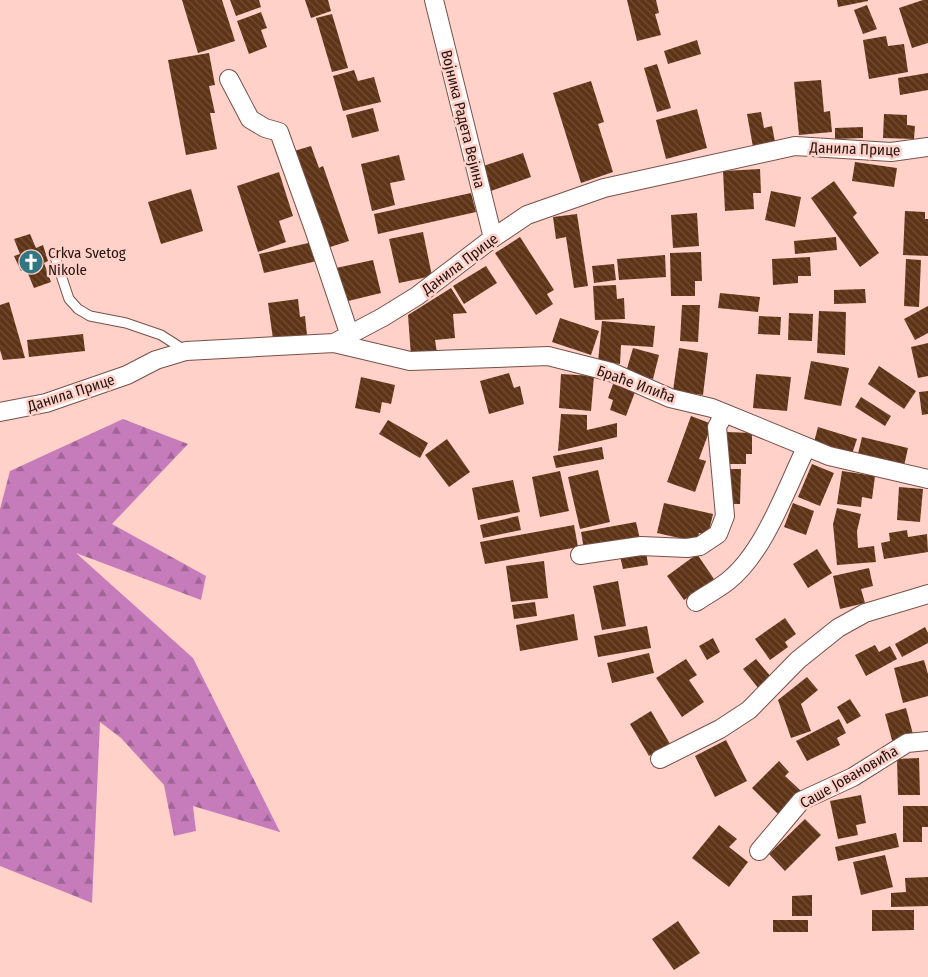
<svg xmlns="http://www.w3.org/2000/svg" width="928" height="977" font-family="'Fira Sans Condensed',sans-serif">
<defs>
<pattern id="forest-firs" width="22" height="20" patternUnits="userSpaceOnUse" patternTransform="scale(1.25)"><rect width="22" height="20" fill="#c67cbb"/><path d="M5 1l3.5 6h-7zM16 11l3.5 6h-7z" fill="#a06497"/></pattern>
<pattern id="building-back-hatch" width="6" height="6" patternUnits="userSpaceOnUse" patternTransform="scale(1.25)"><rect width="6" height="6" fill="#5e3417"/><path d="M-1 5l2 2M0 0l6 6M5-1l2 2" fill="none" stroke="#714e37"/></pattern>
</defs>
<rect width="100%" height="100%" fill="#ffd1c8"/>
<!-- forest -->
<path fill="url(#forest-firs)" d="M123 419 188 444 112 524 206 576 201 600 76 553 193 658 280 832 193 806 196 831 174 836 164 785 121 738 100 722 92 903 0 866V509L10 471Z"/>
<!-- building -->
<path fill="url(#building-back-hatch)" d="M182 0H222L235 41 198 53Z
M230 0H259L261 7 236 16Z
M305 0H328L331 11 311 18Z
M627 0H656L659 13 655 14 661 35 637 41Z
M837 0H868V1L838 7Z
M923 0H928V43L912 48 899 8Z
M867 5 877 29 863 34 854 10Z
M261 12 267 28 261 30 267 47 249 54 237 21Z
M332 14 348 68 332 72 316 18Z
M886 36 888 46 904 44 908 72 869 79 863 40Z
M697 40 701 54 668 64 664 51Z
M209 53 215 85 209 86 215 113H210L217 149 186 155 168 60Z
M657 64 671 108 657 112 644 68Z
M354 70 358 81 374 77 381 102 343 111 333 76Z
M928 73V90L900 95 898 78Z
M821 80 824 112 830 111 832 132 799 135 794 82Z
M591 81 604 122 598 124 613 172 581 183 553 93Z
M373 108 379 131 352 138 346 115Z
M697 109 707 148 666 159 656 120Z
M761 112 764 128 772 126 775 142 753 147 747 114Z
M884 114 907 115V125L915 126 914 139 883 138Z
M863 127V138L835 139V128Z
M311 146 319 168 323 166 349 241 327 248 294 151Z
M523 153 531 177 488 192 480 167Z
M399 155 405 180 390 183 395 205 372 211 361 164Z
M855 162 897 168 894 187 852 181Z
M760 169 761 193H753L754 209 725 211 723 171Z
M279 172 293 216 279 221 286 242 258 252 237 186Z
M834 181 857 213 853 217 879 253 860 267 811 198Z
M191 189 203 231 161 244 148 202Z
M771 191 801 197 795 227 765 220Z
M471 193 476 212 378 234 374 214Z
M905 211 925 212V219H928V256L903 255Z
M697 213 699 246 673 248 671 215Z
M577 214 588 286 574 288 566 237 556 239 553 217Z
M423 232 432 276 399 283 389 239Z
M30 234 36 248 43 245 48 261 44 263 51 282 34 288 26 269 21 271 14 256 20 254 14 239Z
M520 237 554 290 547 294 553 304 536 315 495 253Z
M836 237 837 250 795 254 794 241Z
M313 242 317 261 264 273 259 254Z
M701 252 702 281H695V296H671L670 253Z
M665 255 666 277 619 280 617 259Z
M810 257 811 276H798V283L773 285 772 259Z
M906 259 921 260 919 307 904 306Z
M373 260 381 293 344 302 336 268Z
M614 264 616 280 594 283 592 266Z
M486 266 497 283 464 304 453 286Z
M616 285 617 299 624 298 625 319 595 320 593 286Z
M451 288 467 313 453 314 455 338 435 340 437 353 411 356 408 315Z
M865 289 866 303 834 304V290Z
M720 293 760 297 758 312 718 308Z
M298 299 300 317 305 316 307 335 273 339 268 303Z
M9 302 25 358 3 360 0 350V305Z
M682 305H700L698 342 680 341Z
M928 306V333L915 340 904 319Z
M819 311 846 312 845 355 817 353Z
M789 313 813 314 812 341 788 340Z
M759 316 781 317 780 335 758 334Z
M560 318 599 331 591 355 552 342Z
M602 321 655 326 653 347 621 345 620 364 598 362Z
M83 334 85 351 29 357 27 340Z
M928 343V376L918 378 911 347Z
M633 348 659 355 653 379 626 372Z
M679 348 708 353 703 395 673 391Z
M811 361 849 368 841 406 804 399Z
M879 366 916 391 904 409 868 384Z
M509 373 514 388 520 386 524 404 489 414 480 381Z
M561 374 594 376 591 411 559 408Z
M756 374 791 377 787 411 753 408Z
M361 377 395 385 391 404 382 402 380 413 355 408Z
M613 384 635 392 626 416 610 410 613 400 608 398Z
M928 391V414L922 415 919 392Z
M861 397 891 416 885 426 855 407Z
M561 414 587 415V430L617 423V437L558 451Z
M691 416 712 424 699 459 706 461 695 492 667 482Z
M388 420 428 443 420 458 379 434Z
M818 427 857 439 852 454 814 442Z
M727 432 752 433V454H746V464H726Z
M862 437 908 448 904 466 858 454Z
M447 439 470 472 449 487 425 455Z
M602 447 604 459 556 468 553 456Z
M812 464 834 473 820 506 798 497Z
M729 469H741L740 504H728Z
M598 470 610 522 580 529 568 477Z
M560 471 569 511 540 517 532 477Z
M842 471 875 476 872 499 862 497 861 507 837 504Z
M513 480 520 512 478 520 472 488Z
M899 487 923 489 920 522 897 520Z
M664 503 713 514 708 535 699 533 697 542 657 533Z
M793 503 814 511 806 535 784 527Z
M837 508 861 514 857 531 858 548 874 546 876 562 837 565 833 524Z
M518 516 521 530 483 538 480 525Z
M636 522 640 539 584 549 581 532Z
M574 525 578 547 485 564 480 542Z
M907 530 908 537 927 534 928 552 884 559 881 543 890 541 889 533Z
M817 549 832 573 808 588 793 564Z
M646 551 648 565 623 569 620 556Z
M697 554 714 579 684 600 667 576Z
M544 561 548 598 511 602 506 566Z
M869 568 873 586 861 589 865 603 840 609 833 576Z
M618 581 626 626 602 630 593 586Z
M535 602 537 616 514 619 512 605Z
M574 614 578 640 520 651 516 625Z
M785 618 796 634 785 642 788 647 770 660 755 639Z
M647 626 651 648 598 657 594 636Z
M925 627 928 633V643L902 657 895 644Z
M713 638 720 652 707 660 699 646Z
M875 645 879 652 890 646 897 659 866 676 855 655Z
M649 653 654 673 612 683 607 663Z
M686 659 697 675 689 680 704 702 682 717 656 678Z
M756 659 772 678 759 689 743 669Z
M924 660 928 674V696L903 703 894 668Z
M807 677 818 690 801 704 811 731 791 738 778 700Z
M850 699 861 716 847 724 837 707Z
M906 708 914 738 893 744 885 714Z
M651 711 670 744 649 756 630 724Z
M839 719 846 733 837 738 840 745 807 761 796 741Z
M726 740 747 781 715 797 695 756Z
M919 758 920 795H898L897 759Z
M779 761 789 772 785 776 801 791 778 814 752 788Z
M861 795 866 823 856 825 858 835 838 839 830 801Z
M903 806H928V827H922V842H903Z
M805 819 821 835 785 871 769 854Z
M719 825 737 839 729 847 748 862 729 887 692 858Z
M896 833 899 847 838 861 835 847Z
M885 855 893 887 861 895 853 862Z
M928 877V906L891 907V893L906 892 905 878Z
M812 895V916H792V896Z
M872 910H914V930L872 931Z
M773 920H808V932H773Z
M678 921 700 953 674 970 652 939Z"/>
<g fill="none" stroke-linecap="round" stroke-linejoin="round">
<defs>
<path id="lane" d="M55 257 69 299 78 309 90 316 126 323 161 335 186 351"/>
<path id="street" d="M434 0 493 238
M229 79 250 119 265 128 279 132 314 229 350 336
M334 343 410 361 548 356 611 372 670 398 712 408 829 456 928 479
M0 412 46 403 127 375 156 360 186 351 334 343 383 317 417 296 493 238 527 215 604 188 795 146 891 152 928 147
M580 555 641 546 687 548 700 546 718 534 725 516 717 427 724 414
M696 602C706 595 718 589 728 581 764 553 786 489 806 448
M660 759 720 729 749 710 798 660 838 628 865 613 928 594
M759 851 801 801 853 777 907 743 928 741"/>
</defs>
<!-- lane casing -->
<use href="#lane" stroke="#775149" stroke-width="11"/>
<!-- street casing -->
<use href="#street" stroke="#775149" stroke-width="20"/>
<!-- lane -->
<use href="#lane" stroke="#fff" stroke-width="9"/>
<!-- street -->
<use href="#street" stroke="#fff" stroke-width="18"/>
</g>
<!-- icons -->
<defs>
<symbol id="church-disc" viewBox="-11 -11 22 22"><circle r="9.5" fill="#307683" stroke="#ffd1c8"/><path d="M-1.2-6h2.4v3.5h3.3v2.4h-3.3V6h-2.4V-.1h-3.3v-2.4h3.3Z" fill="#fff"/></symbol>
</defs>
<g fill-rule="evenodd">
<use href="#church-disc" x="17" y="248" width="28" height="28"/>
</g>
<g text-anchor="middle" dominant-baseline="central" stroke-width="5" stroke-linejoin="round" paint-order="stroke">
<!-- street labels -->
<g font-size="15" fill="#231411" stroke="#ffd1c8">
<text transform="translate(463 119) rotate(76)">Војника Радета Вејина</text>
<text transform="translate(855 149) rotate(2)">Данила Прице</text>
<text transform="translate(460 264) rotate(-37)">Данила Прице</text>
<text transform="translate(636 384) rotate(20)">Браће Илића</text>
<text transform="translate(71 393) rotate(-18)">Данила Прице</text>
<text transform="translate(849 777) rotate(-30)">Саше Јовановића</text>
</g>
<!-- poi labels -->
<g font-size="15" fill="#231411" stroke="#ffd1c8" text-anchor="start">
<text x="48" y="253">Crkva Svetog<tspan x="48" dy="17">Nikole</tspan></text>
</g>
</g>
</svg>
